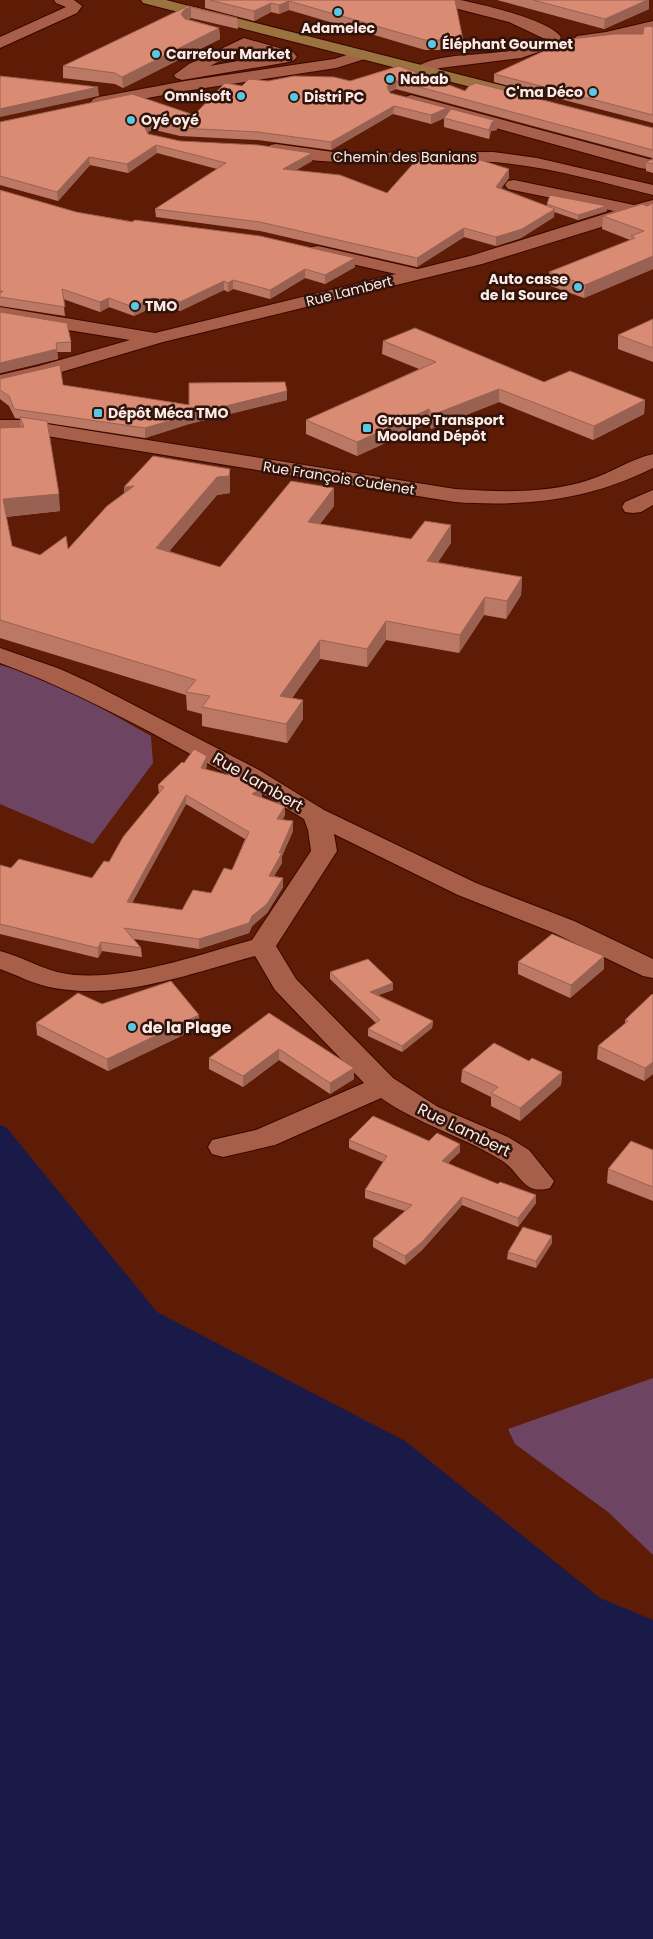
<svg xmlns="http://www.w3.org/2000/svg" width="653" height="1939" font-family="Poppins,sans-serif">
<rect width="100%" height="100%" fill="#5e1b05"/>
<!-- green -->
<path fill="#6d4562" d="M0 665 48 678 151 736 153 763 93 844 0 804Z
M653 1378V1555L608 1512 515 1444 508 1429Z"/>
<!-- water -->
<path fill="#191a48" d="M0 1125 6 1127 157 1312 405 1441 600 1598 653 1620V1939H0Z"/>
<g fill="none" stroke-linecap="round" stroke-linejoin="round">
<defs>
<path id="minor" d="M54 0H74L82 6 77 13 0 48V37L66 7 56 3Z
M433 0C441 0 451 0 460 0 481 4 549 20 561 37L556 46 521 58 440 68 423 75 417 73 415 70C431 47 520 61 545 39L509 22 435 3Z
M653 21V31C630 36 600 48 577 42L574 39 577 36 606 32Z
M244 38 293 52 297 57 294 60 289 62 182 80 176 78 174 75 189 64ZM246 48 272 55 210 66Z
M363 50 368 52 371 55 368 58 336 68 185 91 99 107 93 105 91 102 93 99 99 97 185 81 334 59Z
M411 95 652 160 653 166 646 169 640 168 405 103 403 100 405 97Z
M276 144 340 153 493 152 537 158 653 185V195C601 182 547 166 493 162 419 157 344 171 270 153L268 149 270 145Z
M514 180 634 205 653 200V211L482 264 163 342 51 375 0 387V375L39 366 130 340 0 319V307L155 333 396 274 312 255 309 251 312 247 318 246 418 269 470 256 614 211 508 189 505 185 508 181Z
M0 420H22L455 489C499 492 546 494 589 480 611 473 631 459 653 454V468C589 500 525 507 455 502L22 432H0Z
M653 490V505L641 512 633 513 625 512 622 507 625 502Z
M0 648 60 669 93 684 259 770 324 810 476 883 574 921 653 959V978L643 976 554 933 458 895 334 834 337 851 276 946 296 979 393 1078 438 1107 508 1137 529 1150 554 1181 550 1188C522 1196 521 1172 501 1160 462 1136 418 1124 381 1098L275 1145 223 1157 212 1154 208 1147 212 1140 256 1130 364 1083 275 990 255 956C189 974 122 1000 54 988 35 985 17 975 0 969V951C20 956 38 967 57 972 113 986 197 955 252 940L311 851 308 830 304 819C254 788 203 761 152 733 102 707 53 682 0 663Z"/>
<path id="major" d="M141 0H166L516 89 518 92 516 95 510 97 143 3Z"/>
</defs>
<!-- minor casing -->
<use href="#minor" stroke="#3a0700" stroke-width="2"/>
<!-- major casing -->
<use href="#major" stroke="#3a0700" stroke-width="2"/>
<!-- minor -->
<use href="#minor" fill="#a85f49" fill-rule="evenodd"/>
<!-- major -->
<use href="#major" fill="#9a7341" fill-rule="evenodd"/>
</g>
<!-- wall -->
<path fill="#bb7864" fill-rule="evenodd" d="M205 0H454L463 40 462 50H425L289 10 279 14 271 12 254 21 205 8Z
M497 0H649V9L604 29Z
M188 6 237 18 238 29 191 18 188 19 219 28 220 39 123 88 115 84 63 78V66Z
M653 27V123L494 82V74L643 34Z
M399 66 465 91 653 128V173L646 171V162L653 159 652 158 396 89 389 92 390 93 447 114 497 130 491 131 489 139 444 127V118L431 124 393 114 331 150 258 140 180 136 155 130 149 131 148 133V134L180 141 312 161 296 170 387 193 509 169V178L501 188 547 206V204L607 211 578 220 554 212V217L521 238 496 246 464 237 417 267 260 231 156 217 155 209 217 169 157 153 128 173 90 165 58 201 0 185V122L194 115 242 86 268 81H350Z
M0 190 76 212 355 258V267L325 284 305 278 270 299 233 289 228 292 224 290 180 311 169 307 164 310 153 307 134 316 109 307 100 312 63 299 65 316 0 306Z
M653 203V269L584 298 548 285 549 272 630 240 602 229 603 216 647 206Z
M0 312 71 342V352H57L58 359 0 373Z
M653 319V362L618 349V335Z
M383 341 544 382 645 400 644 414 593 440 499 402 431 429 429 423 357 456 306 434V420L419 369 382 354Z
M0 379 63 385 189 405 287 400 189 424 145 438 48 423 60 511 6 517 12 546 40 555 68 549 124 493V487L230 469V493L217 495 169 551 220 567 334 506 320 524 411 539 451 543 437 562 522 577 521 595 506 619 484 615 459 653 386 640 367 667 320 659 292 698 303 719 287 743 202 726V714L187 710 186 695 0 638V428L21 427 20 419 15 418 9 406 0 399Z
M207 756V765L206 769 262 788V797H261L285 815 282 820 293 821V831L282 856V863L274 876 283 878V887L267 913 252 926 249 933 199 949 134 939 141 948 142 957 102 951 98 958 0 934V865L11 868 92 878 109 862 159 794 158 785 184 763ZM186 804 245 839 232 870 211 893 182 910 132 903Z
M518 962 604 969 570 998 518 974Z
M330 972 393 990 378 995 433 1021 432 1028 402 1052 368 1036V1029L376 1023 330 979Z
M653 995V1074L644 1081 597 1059 598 1046 625 1024V1020Z
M102 1004 200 1027 108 1071 37 1035 36 1023Z
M269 1013 354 1079 330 1094 279 1060 243 1087 209 1069V1058Z
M529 1061 562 1072 561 1085 520 1121 491 1106V1097L461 1082 462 1070Z
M349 1140 429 1141 460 1152 448 1163 536 1203 518 1227 462 1205 422 1250 405 1265 373 1247V1239L405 1211 365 1198V1190L383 1162 349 1148Z
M653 1150V1201L607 1183 608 1169Z
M552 1243 536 1268 507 1259 508 1252Z"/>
<!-- shaded-wall -->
<path fill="#996151" d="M647 0H649V9L604 29 605 19Z
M289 1V10L279 14V5Z
M271 3V12L254 21V11Z
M191 7V18L185 20 181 14 185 9Z
M219 28 220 39 123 88 122 77Z
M397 81 396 89 389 91 386 95 387 87 390 83Z
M98 87 99 96 0 117V109Z
M394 106 393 114 331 150V142Z
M447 108V117L431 124V115Z
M497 121V130L491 131 489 139V130L492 122Z
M155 122V130L149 131 145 136V128L148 123Z
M156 145 157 153 128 173 127 164Z
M312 153V161L283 178V169Z
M89 157 90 165 58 201 57 192Z
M509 169V178L496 195V187Z
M607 206V211L578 220V215Z
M555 209 554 217 521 238 496 246V237Z
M464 228V237L417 267V258Z
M653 256V269L584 298 585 285Z
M355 258V267L325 284V275Z
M305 269V278L270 299V290Z
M233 280V289L228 292V283Z
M224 281V290L180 311V302Z
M109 298V307L100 312V302Z
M153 298V307L134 316 133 307Z
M169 298V307L164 310V300Z
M57 349 58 359 0 373V363Z
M499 389V402L431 429 432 415Z
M287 391V400L189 424 145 438V428L189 415Z
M645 400 644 414 593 440 594 426Z
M429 409V423L357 456V442Z
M230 469V493L217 495 157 566 156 548 217 477Z
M134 486 125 504 124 487Z
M334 488V506L308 539V522Z
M59 494 60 511 4 517 3 499Z
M451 525V543L427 579V561Z
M522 577 521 595 506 619 507 601Z
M485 597 484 615 459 653 460 635Z
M386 621V640L367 667V649Z
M320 640V659L280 715V696Z
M303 700V719L287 743 286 724Z
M207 756V765L201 777V768Z
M262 788V797L253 803 252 794Z
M186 795V804L127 912V902Z
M285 806V815L278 829 277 819Z
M293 821V831L282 856V863L269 885V876Z
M283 878V887L267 913 252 926 249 933 199 949V939L252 916Z
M101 942 102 951 98 958V948Z
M604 956V969L570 998 571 985Z
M393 983V990L370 998V992Z
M199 1015 200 1027 108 1071 107 1059Z
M433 1021 432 1028 402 1052V1046Z
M279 1049V1060L243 1087V1076Z
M653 1062V1074L644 1081 645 1068Z
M354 1068V1079L330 1094V1083Z
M562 1072 561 1085 520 1121V1108Z
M460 1144V1152L442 1169V1161Z
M536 1195V1203L518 1227V1218Z
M462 1197V1205L422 1250 405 1265V1256Z
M552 1236V1243L536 1268V1261Z"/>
<!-- building -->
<path fill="#da8b74" stroke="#996151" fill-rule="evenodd" d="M210 0H455L463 40H425L289 1 279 5 271 3 254 11Z
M533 0H647L605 19Z
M188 6 237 18 191 7 185 9 181 14 185 19 219 28 122 77 115 73 63 66Z
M649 26 653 27V115L494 74 570 39 615 34H643L644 27Z
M399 66 465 91 469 86 476 83 653 128V150L397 81 390 83 387 87 390 93 447 108 431 115 394 106 331 142 258 132 180 128 155 122 148 123 145 128 148 134 180 141 258 145 312 153 283 169 340 175 387 193 420 156H441L480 160 509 169 496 187 555 209 522 229 496 237 464 228 417 258 260 222 155 209 226 163 156 145 127 164 89 157 57 192 0 176V122L132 94 194 115 225 83 242 86 249 79 268 81 294 76 334 77 350 81Z
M0 76 98 87 0 109Z
M451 109 497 121 492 122 489 130 444 118Z
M653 159V164L646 162Z
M0 190 76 212 132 222 135 220 260 236 355 258 325 275 305 269 270 290 233 280 228 283 224 281 180 302 169 298 164 300 153 298 133 307 109 298 100 302 62 289 65 307 0 297V293L3 291H0Z
M550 195 607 206 578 215 547 204Z
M653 203V256L585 285 549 272 635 238 631 236 644 231 603 216 642 204 647 206Z
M0 312 67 323 71 342 56 343 57 349 0 363Z
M653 319V348L618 335Z
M415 328 544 382 570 371 645 400 594 426 499 389 432 415 429 409 357 442 306 420 436 362 383 341Z
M60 365 63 385 189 405V383L285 382 287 391 189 415 145 428 14 409 9 396 0 390V379Z
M20 417 47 421 59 494 3 499 12 546 40 555 66 536 68 549 107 506 134 486 124 487 153 456 230 469 229 476 217 477 156 548 220 567 291 481 334 488 308 522 411 539 425 521 451 525 427 561 522 577 507 601 485 597 460 635 386 621 367 649 320 640 280 696 303 700 286 724 202 707 210 696 186 692 196 680 0 620V428L24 427Z
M194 749 207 756 201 768 228 775 231 773 262 788 252 794 285 806 277 819 293 821 279 853H282L269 876 283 878 267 904 252 916 249 923 199 939 124 928 141 948 101 942 98 948 0 924V865L11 868 19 859 92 878 104 861 109 862 123 837 164 787 158 785 182 762 184 763ZM186 795 249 832 232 870 224 868 211 893 193 890 182 910 127 902Z
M552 934 604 956 571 985 518 962Z
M368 959 393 983 370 992 433 1021 402 1046 368 1029 380 1020 330 972Z
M171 981 199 1015 107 1059 36 1023 78 993 102 1004Z
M652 994 653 995V1062L645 1068 598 1046 628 1021 625 1020Z
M269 1013 354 1068 330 1083 279 1049 243 1076 209 1058Z
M494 1043 529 1061 532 1058 562 1072 520 1108 491 1093 498 1087 462 1070Z
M373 1116 429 1141 437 1133 460 1144 442 1161 498 1184 500 1182 536 1195 518 1218 462 1197 422 1242 405 1256 373 1239 412 1205 365 1190 387 1156 349 1140Z
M631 1141 653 1150V1187L608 1169Z
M523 1227 552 1236 536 1261 508 1252Z"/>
<!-- markers -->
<g fill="#59c8e4" stroke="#30130a" stroke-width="2">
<circle cx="338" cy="12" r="5"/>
<circle cx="432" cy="44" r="5"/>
<circle cx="156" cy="54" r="5"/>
<circle cx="390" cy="79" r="5"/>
<circle cx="593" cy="92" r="5"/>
<circle cx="241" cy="96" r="5"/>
<circle cx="294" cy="97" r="5"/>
<circle cx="131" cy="120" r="5"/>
<circle cx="578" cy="287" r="5"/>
<circle cx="135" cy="306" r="5"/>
<rect x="93" y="408" width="10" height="10" rx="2.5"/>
<rect x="362" y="423" width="10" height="10" rx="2.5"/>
<circle cx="132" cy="1027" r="5"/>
</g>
<g text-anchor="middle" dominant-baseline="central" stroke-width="5" stroke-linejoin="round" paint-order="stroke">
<!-- far-poi labels -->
<g font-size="14" font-weight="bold" fill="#fbeae5" stroke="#30130a" text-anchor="start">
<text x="338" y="28" text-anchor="middle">Adamelec</text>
<text x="442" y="44">Éléphant Gourmet</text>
<text x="166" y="54">Carrefour Market</text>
<text x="400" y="79">Nabab</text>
<text x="583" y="92" text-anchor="end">C'ma Déco</text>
<text x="231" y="96" text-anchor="end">Omnisoft</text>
<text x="304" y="97">Distri PC</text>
<text x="141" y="120">Oyé oyé</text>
<text x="568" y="279" text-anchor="end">Auto casse<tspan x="568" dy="16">de la Source</tspan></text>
<text x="145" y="306">TMO</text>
<text x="108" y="413">Dépôt Méca TMO</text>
<text x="377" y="420">Groupe Transport<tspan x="377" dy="16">Mooland Dépôt</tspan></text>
</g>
<!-- far-street labels -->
<g font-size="14" fill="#fbeae5" stroke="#30130a">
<text x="405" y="157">Chemin des Banians</text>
<text transform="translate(349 291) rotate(-14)">Rue Lambert</text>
<text transform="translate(339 478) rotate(9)">Rue François Cudenet</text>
</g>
<!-- street labels -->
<g font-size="16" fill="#fbeae5" stroke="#30130a">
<text transform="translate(258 782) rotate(30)">Rue Lambert</text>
<text transform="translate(464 1130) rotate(26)">Rue Lambert</text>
</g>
<!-- poi labels -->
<g font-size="16" font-weight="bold" fill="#fbeae5" stroke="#30130a" text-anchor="start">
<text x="142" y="1027">de la Plage</text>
</g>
</g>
</svg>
